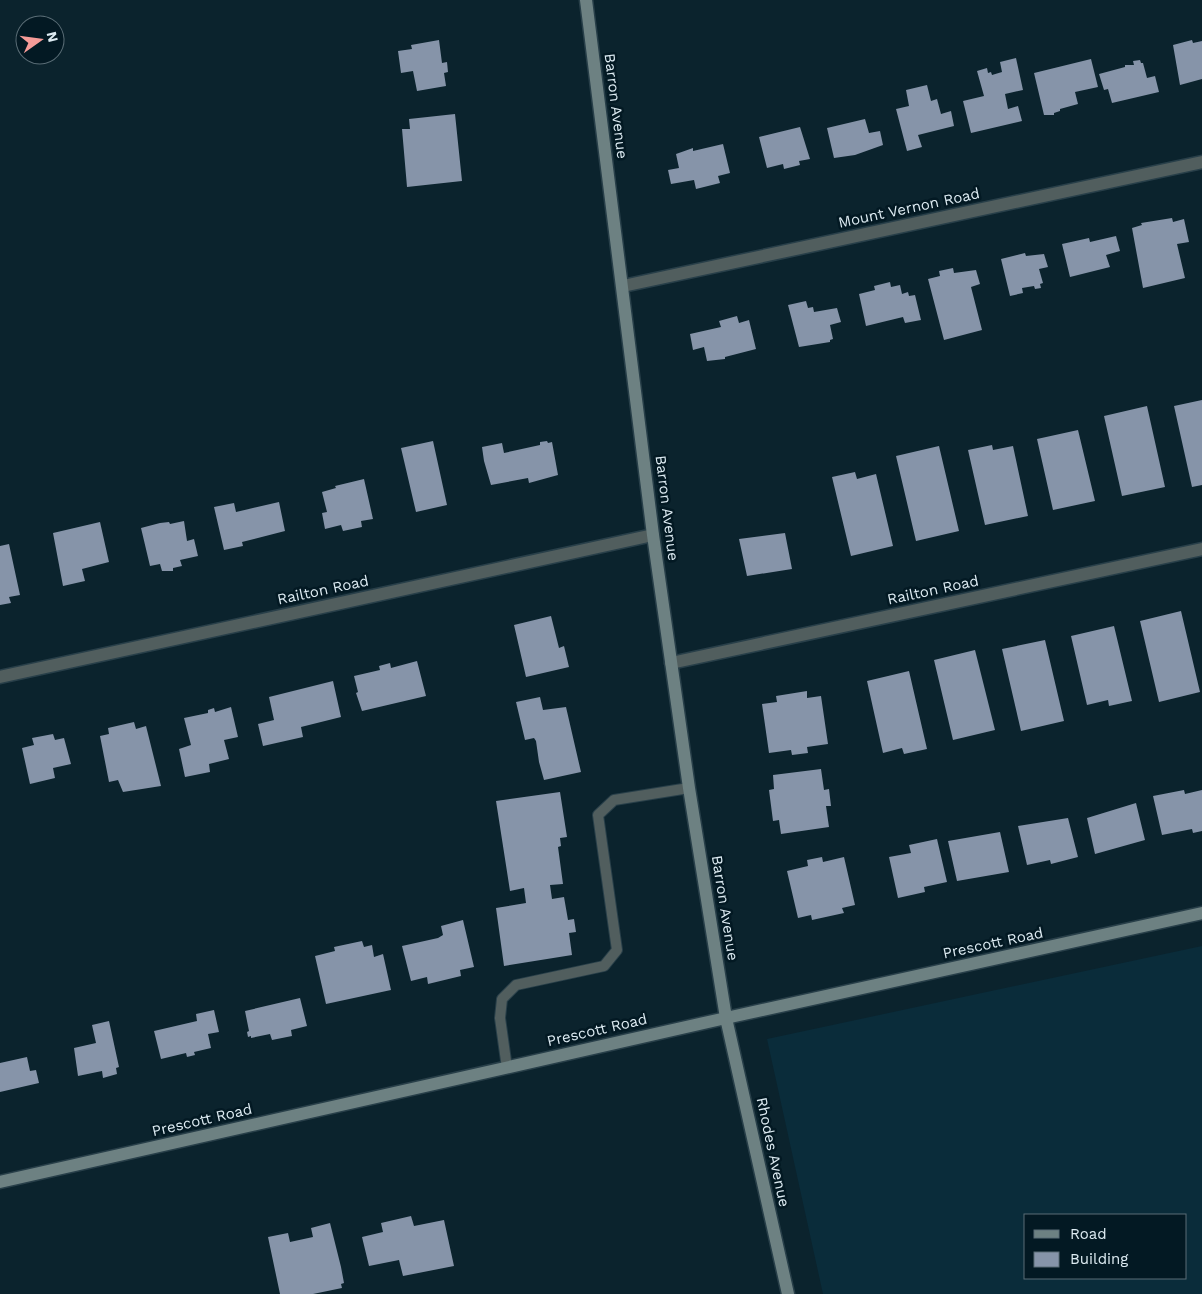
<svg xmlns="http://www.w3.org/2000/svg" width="1202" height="1294" font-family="'Work Sans',sans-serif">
<rect width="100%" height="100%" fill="#0b232d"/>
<!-- built -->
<path fill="#0a2c3a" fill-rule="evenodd" d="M1202 946V1294H823L767 1039ZM1026 1215H1186V1278H1026Z"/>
<!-- building -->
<path fill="#8694a9" d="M439 40 442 63 447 62 448 72 444 73 446 86 417 91 413 71 401 73 398 51 412 49 411 45Z
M1192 40 1193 43 1202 41V79L1180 85 1173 45Z
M1016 58 1023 90 1005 94 1008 109 1018 106 1022 121 971 133 963 101 984 96 977 71 987 68 988 73 991 72 992 75 1002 72 1000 62Z
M1091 59 1098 87 1075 92 1078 104 1060 109V111L1054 113V115H1044L1034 73Z
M1140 60 1141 63H1143L1147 78 1155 76 1159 92 1112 103 1108 89 1104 90 1099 74 1125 67V65H1134L1133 61Z
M927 85 931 101 937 99 941 114 951 111 954 126 918 135 922 147 907 151 896 109 909 106 906 90Z
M455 114 462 181 407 187 402 129H410L409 119Z
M865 119 869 133 880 131 883 145 855 155 834 158 827 128Z
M800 127 810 159 799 161 800 165 784 169 783 164 767 168 759 137Z
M723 144 730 173 718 176 720 183 696 189 694 180 671 184 668 170 679 168 676 154 693 148V151Z
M1172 218 1173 222 1184 219 1189 242 1177 244 1185 278 1143 288 1132 228 1142 225 1141 223Z
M1116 236 1120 251 1106 255 1110 267 1070 277 1062 244 1089 238 1090 242Z
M1025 253 1026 256 1044 254 1048 267 1039 269 1043 283 1040 284 1041 288 1035 289 1034 286 1022 288 1023 293 1010 296 1001 259Z
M953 268 954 273 976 270 980 284 971 287 982 330 944 340 928 279 940 276 939 271Z
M890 282 891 287 900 285 902 294 908 292 909 296 915 295 921 320 905 323 903 317 866 326 859 294 875 290 874 286Z
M806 301 808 308 813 307 814 312 837 308 841 322 830 325 833 339 830 340V342L799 347 788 305Z
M737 316 739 323 749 320 756 349 725 357V359L707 361 704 347 693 350 690 334 721 327 719 321Z
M1202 400V485L1192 487 1174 406Z
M1147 406 1165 487 1122 496 1104 416Z
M1078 430 1095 501 1053 510 1037 439Z
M433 441 447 505 416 512 401 448Z
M547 441 548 443 552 442 558 475 529 483 528 478 491 485 484 461 482 447 502 443 504 453 540 445V442Z
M992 445 993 450 1013 446 1028 516 985 525 968 450Z
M939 446 959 531 916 541 896 456Z
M855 472 857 479 876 474 893 546 851 556 832 477Z
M364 479 373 519 361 521 362 527 343 531 341 525 325 529 322 513 327 512 322 492 336 488 335 486Z
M279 502 285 531 242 542 243 546 224 550 214 507 234 503 236 512Z
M184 521 187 541 194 539 198 556 180 560 182 566 173 568V571H162L160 564 150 566 141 528 160 523 169 522 170 524Z
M100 522 109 562 82 569 85 581 63 586 53 533Z
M785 533 792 569 747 576 739 539Z
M9 544 20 595 9 597 11 603 0 605V546Z
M1181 611 1200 692 1159 702 1140 621Z
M551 616 559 648 564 646 569 667 526 677 514 625Z
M1114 626 1132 701 1109 706 1108 700 1087 705 1071 636Z
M1045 640 1064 721 1021 731 1002 649Z
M975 650 995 730 953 740 934 660Z
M417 661 426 696 362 711 356 693 358 692 354 676 380 670 379 666 390 663 391 668Z
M909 671 927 749 904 754 902 748 883 753 867 681Z
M333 681 341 717 301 727 303 737 263 746 258 724 274 720 269 697Z
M807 691V698L821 696 828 744 807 747 808 753 792 755 791 750 769 753 762 704 777 702 776 696Z
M540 697 543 710 566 707 581 772 544 780 539 762 536 741 534 738 525 740 516 702Z
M231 707 238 737 224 740 229 759 209 764 210 772 185 777 179 749 191 745 184 718 208 713V710L214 708 215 712Z
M134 722 136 729 146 726 161 786 123 792 118 780 109 782 100 736 109 734 108 728Z
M53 734 55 740 64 738 71 764 53 768 55 778 30 784 22 748 34 745 32 738Z
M821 769 824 790 829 789 831 806H826L829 827 781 834 779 820 773 821 769 790 774 789 773 775Z
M1184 790 1185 794 1202 790V831L1193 833 1192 829 1162 835 1153 796Z
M560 792 567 837 560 838 561 846 558 847 563 884 550 885 552 899 564 897 568 920 574 919 576 932 569 933 572 955 504 966 496 908 526 903 524 888 510 891 496 801Z
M1136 803 1145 840 1095 854 1087 818Z
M1068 818 1078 857 1051 864 1050 860 1027 865 1018 826Z
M1000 832 1009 872 957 881 948 841Z
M937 839 947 882 924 887 925 892 898 898 889 857 911 853 909 845Z
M822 857 823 862 844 857 855 905 842 908 844 913 812 920 811 915 798 918 787 871 808 866 807 860Z
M463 920 474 967 460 970 461 976 428 984 427 977 411 981 402 946 438 938 443 935 441 926Z
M362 941 364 947 372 945 374 957 383 954 391 990 326 1004 315 956 335 951 334 947Z
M300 998 307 1026 291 1030 292 1036 272 1040 270 1034 251 1038V1036L248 1037 247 1032 249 1031 245 1011Z
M214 1010 219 1032 208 1034 211 1048 194 1052 195 1055 187 1057 186 1053 161 1059 154 1031 197 1021 196 1014Z
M109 1021 119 1067 116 1068 117 1074 103 1078 102 1071 78 1076 74 1048 96 1043 92 1025Z
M27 1057 30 1071 36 1070 39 1083 0 1092V1063Z
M411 1216 414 1226 444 1220 454 1266 403 1276 399 1260 369 1266 362 1237 383 1232 381 1223Z
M330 1223 341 1267 344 1283 341 1284 342 1288 313 1294H280L268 1237 288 1233 290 1242 313 1237 311 1228Z"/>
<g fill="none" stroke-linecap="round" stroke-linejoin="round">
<defs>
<path id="service" d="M507 1068 500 1018 502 999 516 985 604 966 617 950 598 815 614 800 689 788"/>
<path id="minor" d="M623 286 1202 162
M671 663 1202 549
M0 677 653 535"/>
<path id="secondary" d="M586 0 653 535 689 788 726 1018 788 1294
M0 1182 726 1018 1202 913"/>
</defs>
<!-- service casing -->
<use href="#service" stroke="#283f49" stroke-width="12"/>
<!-- minor casing -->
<use href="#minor" stroke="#283f49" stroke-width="15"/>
<!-- secondary casing -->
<use href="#secondary" stroke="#283f49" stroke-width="15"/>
<!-- service -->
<use href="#service" stroke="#515e5e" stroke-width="10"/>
<!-- minor -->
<use href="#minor" stroke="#515e5e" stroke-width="12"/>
<!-- secondary -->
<use href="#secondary" stroke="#6d8182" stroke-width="12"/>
</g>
<g text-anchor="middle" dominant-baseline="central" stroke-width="5" stroke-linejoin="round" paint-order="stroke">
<!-- street labels -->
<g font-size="15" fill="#ddebf2" stroke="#031923">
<text transform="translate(616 106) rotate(83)">Barron Avenue</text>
<text transform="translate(909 208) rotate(-12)">Mount Vernon Road</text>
<text transform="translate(667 508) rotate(83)">Barron Avenue</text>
<text transform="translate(323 590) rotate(-12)">Railton Road</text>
<text transform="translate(933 590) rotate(-12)">Railton Road</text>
<text transform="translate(725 908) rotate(81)">Barron Avenue</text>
<text transform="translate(993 943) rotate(-12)">Prescott Road</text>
<text transform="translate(597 1030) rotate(-13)">Prescott Road</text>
<text transform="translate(202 1120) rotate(-13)">Prescott Road</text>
<text transform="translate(773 1152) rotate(78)">Rhodes Avenue</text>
</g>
</g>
<!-- legend -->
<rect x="1024" y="1214" width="162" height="65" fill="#031923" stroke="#5a6d76"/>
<rect x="1034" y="1230" width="25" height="8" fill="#6d8182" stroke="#5a6d76"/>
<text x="1070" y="1239" font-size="15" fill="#ddebf2">Road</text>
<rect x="1034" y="1252" width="25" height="15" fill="#8694a9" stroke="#5a6d76"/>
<text x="1070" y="1264" font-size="15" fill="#ddebf2">Building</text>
<!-- north arrow -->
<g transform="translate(40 40) rotate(76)"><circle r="24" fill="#031923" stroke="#5a6d76"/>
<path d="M0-4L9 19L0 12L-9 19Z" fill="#f59b98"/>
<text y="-8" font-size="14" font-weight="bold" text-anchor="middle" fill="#ddebf2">N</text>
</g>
</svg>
